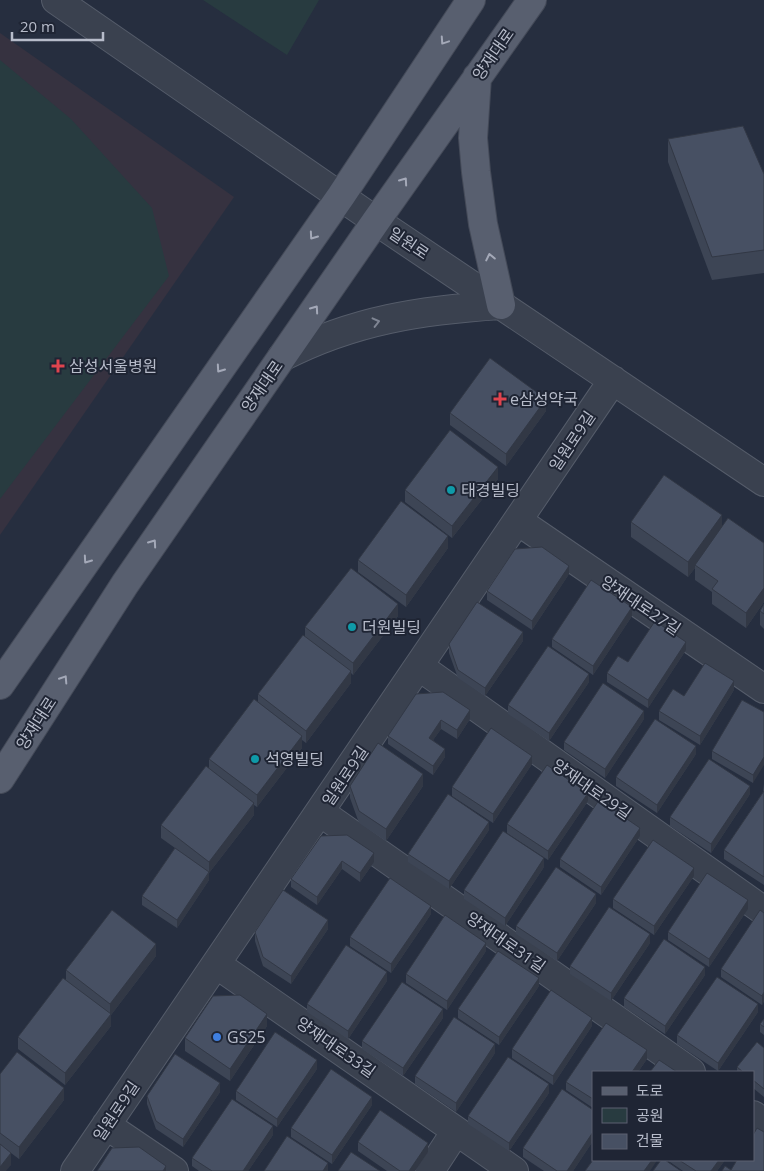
<svg xmlns="http://www.w3.org/2000/svg" width="764" height="1171" font-family="'Open Sans','Noto Sans KR',sans-serif">
<rect width="100%" height="100%" fill="#262e3f"/>
<!-- medical -->
<path fill="#363240" d="M0 33 234 197 0 535Z"/>
<!-- green -->
<path fill="#283b40" d="M203 0H319L287 55Z
M0 60 71 119 152 208 169 276 0 499Z"/>
<g fill="none" stroke-linecap="round" stroke-linejoin="round">
<defs>
<path id="minor" d="M56 0 376 221 764 482
M282 357C354 320 422 310 501 305
M518 521 764 689
M420 667 764 911
M320 812 691 1072
M216 964 514 1171
M753 1115 764 1123
M106 1125 174 1171
M75 1171 613 380
M430 1171 456 1131"/>
<path id="major" d="M477 77 473 138 476 172 483 224 501 305
M0 685 341 196 471 0
M0 779 125 584 376 221 532 0"/>
</defs>
<!-- minor casing -->
<use href="#minor" stroke="#555c6a" stroke-width="30"/>
<!-- major casing -->
<use href="#major" stroke="#444a58" stroke-width="30"/>
<!-- minor -->
<use href="#minor" stroke="#3a414f" stroke-width="28"/>
<!-- major -->
<use href="#major" stroke="#585f6f" stroke-width="28"/>
</g>
<!-- wall -->
<path fill="#3d4555" d="M668 139 764 174V273L712 280 668 162Z
M546 411 506 466 450 425V413Z
M498 479 452 538 405 502V490Z
M631 522 722 526 764 543V602L746 628 712 604V592L695 580V568L688 577 631 537Z
M448 548 406 607 358 572V560Z
M569 574 532 630 487 600V591Z
M764 604V629L760 625V611Z
M398 616 353 675 351 673V683L306 743 302 740V748L257 807 254 805V815L209 873V880L177 928 142 905V896L175 848 161 838V825L209 768V759L258 702V694L305 637V627Z
M632 616 593 675 552 647V639Z
M523 641 485 696 458 678 449 653V644Z
M686 650 648 708 607 682V673L628 662Z
M589 682 549 741 508 714V705Z
M734 690 700 745 659 720V711L684 696Z
M416 694 470 719 457 739 441 729 433 740 445 757 433 775 388 744V736Z
M764 712 753 783 712 759V751Z
M644 719 605 778 564 750V742Z
M696 754 657 813 616 786V777Z
M532 764 493 823 452 796V787Z
M764 784V885L724 859V850L763 792Z
M350 786H423L386 841 359 823 350 798Z
M750 794 711 853 670 826V817Z
M588 801 548 860 507 833V824Z
M489 830 449 889 408 862V854Z
M347 835 374 862 360 882 342 869 317 905 291 887V879Z
M640 836 601 895 560 867V859Z
M544 867 505 926 464 899V890Z
M694 876 654 935 613 908V899Z
M596 903 557 961 516 934V926Z
M748 909 709 967 668 940V932Z
M764 913V1001L762 1005 721 977V969Z
M431 914 391 973 350 946V937Z
M328 929 291 984 263 966 255 941V932Z
M650 943 611 1001 570 974V966Z
M486 951 447 1010 406 983V974Z
M156 956 111 1015V1026L65 1085 18 1049V1037L66 980V970Z
M705 975 665 1034 624 1007V998Z
M387 981 348 1039 307 1012V1004Z
M539 986 499 1045 458 1018V1009Z
M758 1012 718 1071 677 1044V1035Z
M443 1018 403 1076 362 1049V1041Z
M764 1019V1035L760 1032V1024Z
M606 1023 647 1050V1059L638 1072H593V1108L566 1090V1082Z
M267 1026 230 1081 185 1051V1038Z
M592 1026 553 1085 512 1058V1049Z
M764 1048V1097L753 1088V1072H737V1067Z
M495 1053 456 1112 415 1084V1076Z
M317 1069 277 1127 236 1100V1091Z
M0 1074 64 1100 19 1159 11 1153V1165L0 1171Z
M220 1092 183 1147 156 1129 147 1104V1096Z
M549 1093 509 1151 468 1124V1116Z
M372 1105 332 1164 291 1137V1128Z
M273 1135 248 1171H199L192 1166V1158Z
M593 1141 573 1171H544L523 1157V1148Z
M358 1142 428 1152 415 1171H387L358 1151Z
M667 1160H725L717 1171H683Z"/>
<!-- shaded-wall -->
<path fill="#323845" d="M546 399V411L506 466V454Z
M498 467V479L452 538V526Z
M722 515V530L695 565V568L688 577V562Z
M448 536V548L406 607V595Z
M569 566V574L532 630V621Z
M764 588V602L746 628V613Z
M398 604V616L353 675V663Z
M632 607V616L593 675V666Z
M523 632V641L485 696V688Z
M686 642V650L648 708V700Z
M351 671V683L306 743V731Z
M589 674V682L549 741V733Z
M734 681V690L700 745V736Z
M470 710V719L457 739V730Z
M644 711V719L605 778V769Z
M441 720V729L429 746V738Z
M302 736V748L257 807V795Z
M696 746V754L657 813V805Z
M445 749V757L433 775V766Z
M532 756V764L493 823V814Z
M764 757V765L753 783V775Z
M423 774V786L386 841V829Z
M750 786V794L711 853V844Z
M588 793V801L548 860V851Z
M254 803V815L209 873V880L177 928V920L209 873V862Z
M489 822V830L449 889V881Z
M640 828V836L601 895V887Z
M374 853V862L360 882V873Z
M544 858V867L505 926V918Z
M342 861V869L317 905V897Z
M694 868V876L654 935V926Z
M596 894V903L557 961V953Z
M748 900V909L709 967V959Z
M431 906V914L391 973V964Z
M328 920V929L291 984V976Z
M650 934V943L611 1001V993Z
M486 943V951L447 1010V1001Z
M156 944V956L111 1015V1026L65 1085V1073L110 1015V1004Z
M705 967V975L665 1034V1026Z
M387 972V981L348 1039V1031Z
M539 978V986L499 1045V1037Z
M764 992V1001L762 1005V996Z
M758 1004V1012L718 1071V1063Z
M443 1009V1018L403 1076V1068Z
M267 1014V1026L230 1081V1069Z
M592 1018V1026L553 1085V1076Z
M495 1044V1053L456 1112V1103Z
M647 1050V1059L638 1072H632Z
M317 1060V1069L277 1127V1119Z
M220 1083V1092L183 1147V1139Z
M549 1084V1093L509 1151V1143Z
M64 1088V1100L19 1159V1147Z
M372 1097V1105L332 1164V1155Z
M273 1126V1135L248 1171H243Z
M593 1132V1141L573 1171H567Z
M428 1143V1152L415 1171H409Z
M11 1153V1165L6 1171H0V1167Z
M652 1160H656V1162L650 1171H644Z
M719 1160H725L717 1171H711Z
M328 1163V1171H323Z
M166 1166V1171H163Z"/>
<!-- building -->
<path fill="#475063" stroke="#323845" d="M743 126 764 174V250L712 257 668 139Z
M490 358 546 399 506 454 450 413Z
M450 430 498 467 452 526 405 490Z
M664 475 722 515 688 562 631 522Z
M401 501 448 536 406 595 358 560Z
M728 518 764 543V588L746 613 712 589 718 581 695 565Z
M542 547 569 566 532 621 487 591 515 549Z
M351 568 398 604 353 663 305 627Z
M591 580 632 607 593 666 552 639Z
M477 602 523 632 485 688 458 670 449 644Z
M764 604V614L760 611Z
M655 621 686 642 648 700 607 673 618 656 628 662Z
M303 635 351 671 306 731 258 694Z
M548 646 589 674 549 733 508 705Z
M705 663 734 681 700 736 659 711 673 689 684 696Z
M603 683 644 711 605 769 564 742Z
M443 692 470 710 457 730 441 720 429 738 445 749 433 766 388 736 416 694Z
M254 699 302 736 257 795 209 759Z
M742 700 764 712V757L753 775 712 751Z
M655 719 696 746 657 805 616 777Z
M491 728 532 756 493 814 452 787Z
M378 743 423 774 386 829 359 811 350 786Z
M709 759 750 786 711 844 670 817Z
M547 765 588 793 548 851 507 824Z
M206 766 254 803 209 862 161 825Z
M764 791V877L724 850Z
M448 794 489 822 449 881 408 854Z
M599 800 640 828 601 887 560 859Z
M503 831 544 858 505 918 464 890Z
M347 835 374 853 360 873 342 861 317 897 291 879 321 836Z
M653 840 694 868 654 926 613 899Z
M175 848 209 872 177 920 142 896Z
M556 867 596 894 557 953 516 926Z
M707 873 748 900 709 959 668 932Z
M390 878 431 906 391 964 350 937Z
M283 890 328 920 291 976 263 957 255 932Z
M609 907 650 934 611 993 570 966Z
M112 910 156 944 110 1004 66 970Z
M760 910 764 913V992L762 996 721 969Z
M445 915 486 943 447 1001 406 974Z
M664 939 705 967 665 1026 624 998Z
M346 945 387 972 348 1031 307 1004Z
M498 951 539 978 499 1037 458 1009Z
M717 977 758 1004 718 1063 677 1035Z
M63 978 111 1014 65 1073 18 1037Z
M402 982 443 1009 403 1068 362 1041Z
M551 990 592 1018 553 1076 512 1049Z
M240 995 267 1014 230 1069 185 1038 213 996Z
M454 1017 495 1044 456 1103 415 1076Z
M764 1019V1027L760 1024Z
M606 1023 647 1050 632 1072H593V1099L566 1082Z
M275 1032 317 1060 277 1119 236 1091Z
M757 1042 764 1048V1089L753 1080V1072H743L737 1067Z
M17 1052 64 1088 19 1147 0 1133V1074Z
M175 1054 220 1083 183 1139 156 1121 147 1096Z
M508 1057 549 1084 509 1143 468 1116Z
M659 1060 677 1072H650Z
M331 1069 372 1097 332 1155 291 1128Z
M562 1089 593 1110V1132L567 1171H557L523 1148Z
M232 1099 273 1126 243 1171H212L192 1158Z
M380 1110 428 1143 409 1171H400L358 1142Z
M757 1128 764 1132V1171H722L725 1166 731 1170 737 1160H753V1135Z
M287 1136 328 1163 323 1171H264Z
M0 1144 11 1153 0 1167Z
M139 1147 166 1166 163 1171H97L112 1148Z
M351 1152 380 1171H338Z
M593 1160H652L644 1171H585Z
M661 1160H665L681 1171H653Z
M679 1160H719L711 1171H696Z"/>
<!-- one-way arrows -->
<defs><path id="oneway-chevron" d="M-2-3.5L2.5 0L-2 3.5" fill="none" stroke-width="1.6" stroke-linecap="round" stroke-linejoin="round" transform="scale(1.25)"/></defs>
<g stroke="#a4a9b8">
<use href="#oneway-chevron" transform="translate(444 41) rotate(124)"/>
<use href="#oneway-chevron" transform="translate(404 181) rotate(-55)"/>
<use href="#oneway-chevron" transform="translate(313 236) rotate(125)"/>
<use href="#oneway-chevron" transform="translate(490 257) rotate(-102)"/>
<use href="#oneway-chevron" transform="translate(315 309) rotate(-55)"/>
<use href="#oneway-chevron" transform="translate(220 369) rotate(125)"/>
<use href="#oneway-chevron" transform="translate(153 543) rotate(-55)"/>
<use href="#oneway-chevron" transform="translate(87 560) rotate(125)"/>
<use href="#oneway-chevron" transform="translate(64 679) rotate(-57)"/>
</g>
<use stroke="#7f8593" href="#oneway-chevron" transform="translate(376 322) rotate(-14)"/>
<!-- markers -->
<g fill="#e0444e" stroke="#1f2534" stroke-width="2">
<path d="M55.5 358.5h5v5h5v5h-5v5h-5v-5h-5v-5h5z"/>
<path d="M497.5 391.5h5v5h5v5h-5v5h-5v-5h-5v-5h5z"/>
</g>
<g fill="#0f9aa8" stroke="#1f2534" stroke-width="2">
<circle cx="451" cy="490" r="5"/>
<circle cx="352" cy="627" r="5"/>
<circle cx="255" cy="759" r="5"/>
</g>
<circle fill="#3f7fe0" stroke="#1f2534" stroke-width="2" cx="217" cy="1037" r="5"/>
<g text-anchor="middle" dominant-baseline="central" stroke-width="4" stroke-linejoin="round" paint-order="stroke">
<!-- street labels -->
<g font-size="16" fill="#b7bcca" stroke="#1f2534">
<text transform="translate(493 54) rotate(-55)">양재대로</text>
<text transform="translate(409 243) rotate(34)">일원로</text>
<text transform="translate(262 386) rotate(-55)">양재대로</text>
<text transform="translate(572 441) rotate(-56)">일원로9길</text>
<text transform="translate(641 605) rotate(34)">양재대로27길</text>
<text transform="translate(36 723) rotate(-57)">양재대로</text>
<text transform="translate(345 776) rotate(-56)">일원로9길</text>
<text transform="translate(592 789) rotate(35)">양재대로29길</text>
<text transform="translate(506 942) rotate(35)">양재대로31길</text>
<text transform="translate(336 1047) rotate(35)">양재대로33길</text>
<text transform="translate(116 1111) rotate(-56)">일원로9길</text>
</g>
<!-- poi labels -->
<g font-size="16" fill="#b7bcca" stroke="#1f2534" text-anchor="start">
<text x="69" y="366">삼성서울병원</text>
<text x="510" y="399">e삼성약국</text>
<text x="461" y="490">태경빌딩</text>
<text x="362" y="627">더원빌딩</text>
<text x="265" y="759">석영빌딩</text>
<text x="227" y="1037">GS25</text>
</g>
</g>
<!-- legend -->
<rect x="592" y="1071" width="162" height="90" fill="#1f2534" stroke="#5c6170"/>
<rect x="602" y="1087" width="25" height="8" fill="#585f6f" stroke="#5c6170"/>
<text x="636" y="1096" font-size="15" fill="#b7bcca">도로</text>
<rect x="602" y="1108" width="25" height="15" fill="#283b40" stroke="#5c6170"/>
<text x="636" y="1121" font-size="15" fill="#b7bcca">공원</text>
<rect x="602" y="1134" width="25" height="15" fill="#475063" stroke="#5c6170"/>
<text x="636" y="1146" font-size="15" fill="#b7bcca">건물</text>
<!-- scale -->
<path d="M12 32v8h91v-8" fill="none" stroke="#b7bcca" stroke-width="2.5"/>
<text x="20" y="32" font-size="15" fill="#b7bcca" stroke="#1f2534" stroke-width="4" paint-order="stroke">20 m</text>
</svg>
